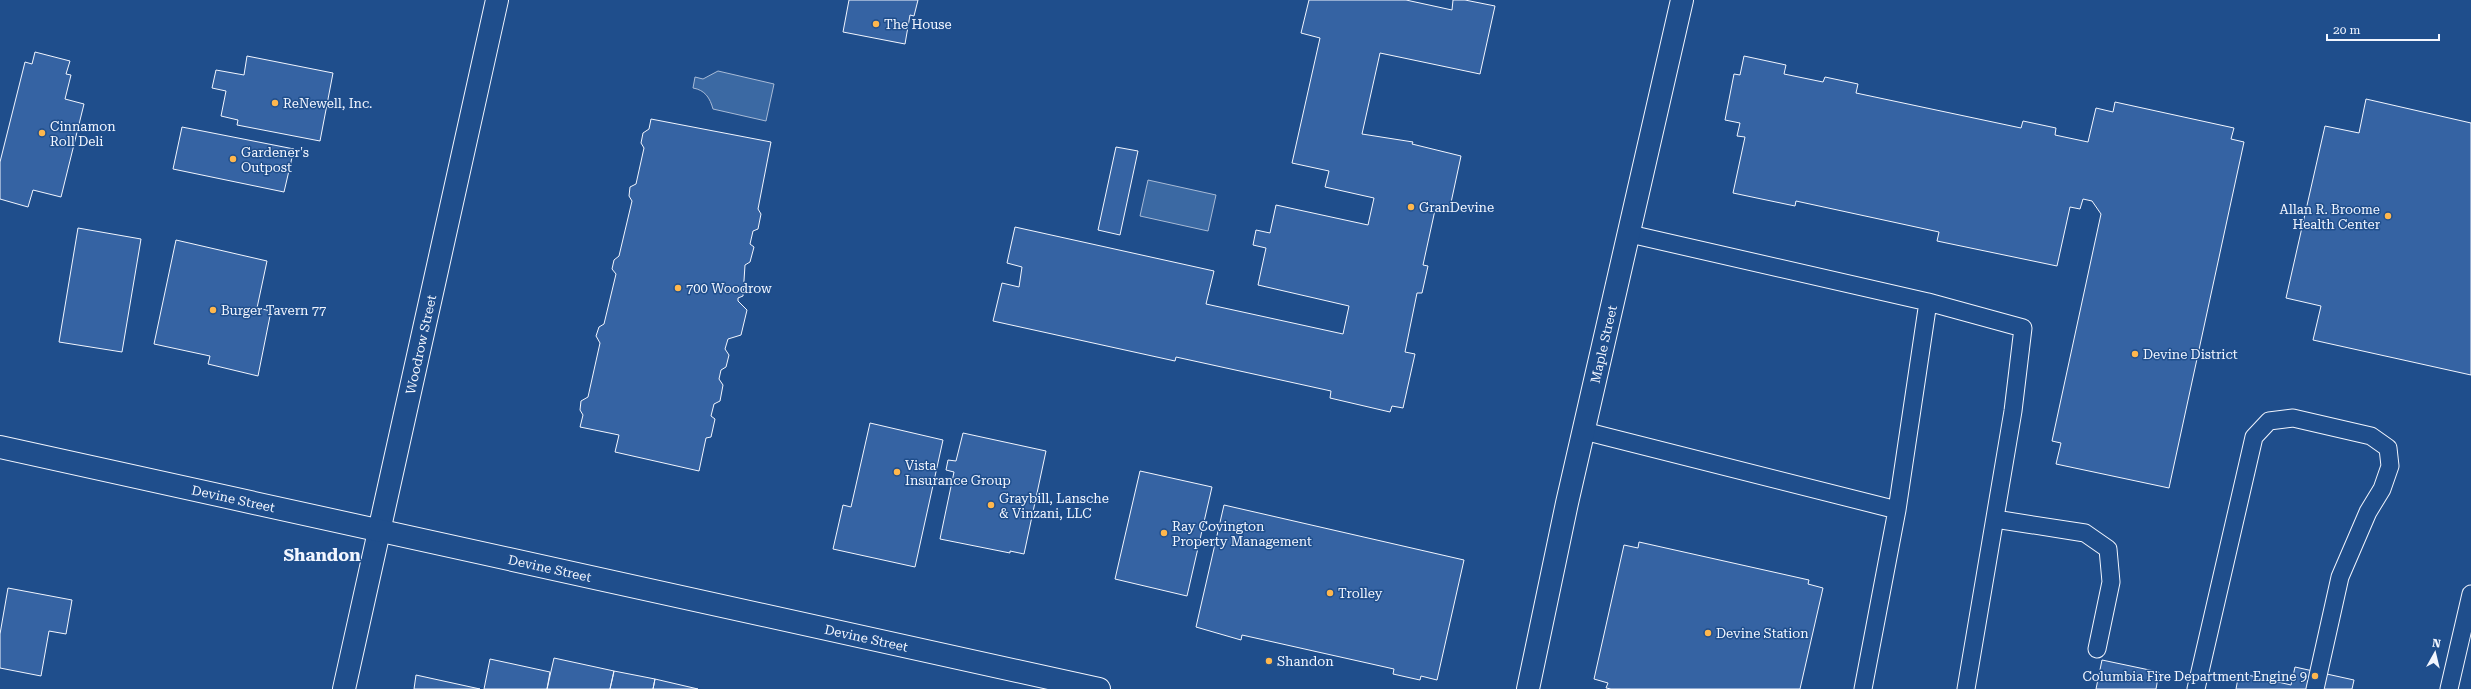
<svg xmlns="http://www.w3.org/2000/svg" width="2471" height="689" font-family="'Roboto Serif',serif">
<rect width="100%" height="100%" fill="#1f4e8c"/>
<!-- water -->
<path fill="#3b69a3" stroke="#a8bbd7" d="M718 71 774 84 766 121 713 109C710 98 705 90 693 88L695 77 703 79Z
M1148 180 1216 195 1208 231 1140 216Z"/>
<!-- building -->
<path fill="#3563a3" stroke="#f2f6ff" d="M849 0H918L914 16 910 15 905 44 843 32Z
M1309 0H1406L1452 10 1453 0H1465L1495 6 1480 74 1380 53 1362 134 1413 142 1412 144 1461 156 1449 212 1435 210 1423 265 1428 266 1422 293H1417L1405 352 1415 354 1403 408 1392 406 1390 412 1330 398 1331 391 1176 357 1175 361 993 321 1002 283 1019 287 1022 267 1007 263 1015 227 1214 271 1206 304 1343 334 1349 306 1258 285 1266 248 1253 245 1256 230 1270 233 1276 205 1368 225 1374 198 1325 187 1329 171 1292 163 1320 38 1301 33Z
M35 52 70 61 66 74 71 75 65 99 84 104 61 197 33 190 28 207 0 199V162L25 62 32 64Z
M247 56 333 73 320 141 237 125 238 120 221 116 226 91 212 88 216 70 244 75Z
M1744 56 1786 65 1784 74 1823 82 1825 77 1858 84 1856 93 2021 128 2023 121 2056 128 2055 135 2088 142 2096 108 2113 112 2115 102 2234 128 2231 139 2244 142 2169 488 2056 464 2061 443 2052 441 2101 214 2092 201 2083 199 2080 209 2070 207 2057 266 1937 241 1939 232 1796 201 1795 206 1733 193 1745 137 1737 136 1740 123 1725 120 1734 74 1740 75Z
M2366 99 2471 123V375L2313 340 2321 306 2286 298 2325 126 2359 133Z
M651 119 771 142 758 209 761 214 758 229 753 231 750 244 754 247 750 262 745 265 743 296 738 298V301L747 310 741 335 728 339 725 349 729 355 726 367 721 370 719 379 723 385 720 401 714 404 711 416 715 419 711 437 706 438 699 471 615 452 619 435 580 427 583 415 580 410 581 401 588 397 600 343 596 336 599 327 604 324 616 274 612 269 614 260 619 256 632 201 629 196 630 187 636 184 644 148 641 143 643 133 649 129Z
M182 127 294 149 284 192 173 169Z
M1116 147 1138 151 1120 235 1098 230Z
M78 228 141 239 122 352 59 342Z
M176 240 267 261 257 308 271 311 258 376 208 364 210 356 154 344Z
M870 423 943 440 915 567 833 549 843 505 851 507Z
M963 433 1046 451 1024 554 1010 551V553L940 539 954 472 946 470 948 460 956 461Z
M1140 471 1212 487 1187 596 1115 579Z
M1224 505 1464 560 1437 680 1421 676 1420 680 1393 674 1394 669 1242 635 1241 640 1196 627Z
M1639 542 1809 580 1808 584 1823 588 1800 689H1611L1606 688 1608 683 1594 679 1624 545 1638 548Z
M8 588 72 600 66 634 49 631 41 676 0 668V634Z
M554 658 614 671 610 689H547Z
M490 659 550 672 547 689H484Z
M2102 660 2159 672 2156 689H2096Z
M2295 667 2354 680 2352 689H2236L2239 673 2291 685Z
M614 671 655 679 653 689H610Z
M416 675 480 689H414Z
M655 679 698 689H653Z"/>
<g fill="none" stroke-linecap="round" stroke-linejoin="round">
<defs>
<path id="lane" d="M1630 234 1928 302 2023 328 2013 411 1966 689
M1584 431 1897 510
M1995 519 2085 533 2108 549 2111 582 2097 649
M1863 689 1897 510 1928 302
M2196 689 2254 437 2269 421 2293 418 2371 436 2388 448 2390 466 2382 489 2368 512 2340 577 2315 689
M2449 689 2471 594"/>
<g id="street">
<path id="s1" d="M344 689 497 0"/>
<path id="s2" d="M1528 689 1567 503 1682 0"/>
</g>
<g id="secondary">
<path id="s3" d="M0 447 1099 689"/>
</g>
</defs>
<!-- lane casing -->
<use href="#lane" stroke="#f2f6ff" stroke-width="19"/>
<!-- street casing -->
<use href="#street" stroke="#f2f6ff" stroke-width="24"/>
<!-- secondary casing -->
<use href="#secondary" stroke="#f2f6ff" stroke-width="24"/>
<!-- lane -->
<use href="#lane" stroke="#1f4e8c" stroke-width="17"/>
<!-- street -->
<use href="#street" stroke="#1f4e8c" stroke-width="22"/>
<!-- secondary -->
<use href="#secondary" stroke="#1f4e8c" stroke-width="22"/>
</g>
<!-- markers -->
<g fill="#ffb74d" stroke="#1f4e8c" stroke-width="1.5">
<circle cx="876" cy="24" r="4"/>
<circle cx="275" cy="103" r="4"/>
<circle cx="42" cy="133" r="4"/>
<circle cx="233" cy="159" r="4"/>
<circle cx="1411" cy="207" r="4"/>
<circle cx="2388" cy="216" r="4"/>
<circle cx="678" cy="288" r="4"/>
<circle cx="213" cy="310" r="4"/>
<circle cx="2135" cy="354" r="4"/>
<circle cx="897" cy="472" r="4"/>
<circle cx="991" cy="505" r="4"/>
<circle cx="1164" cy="533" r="4"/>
<circle cx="1330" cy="593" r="4"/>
<circle cx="1708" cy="633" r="4"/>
<circle cx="1269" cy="661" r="4"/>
<circle cx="2315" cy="676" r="4"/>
</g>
<g text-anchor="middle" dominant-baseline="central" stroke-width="3" stroke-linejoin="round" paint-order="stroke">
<!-- poi labels -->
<g font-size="13" fill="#f2f6ff" stroke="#1f4e8c" text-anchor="start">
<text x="884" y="24">The House</text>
<text x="283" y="103">ReNewell, Inc.</text>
<text x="50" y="126">Cinnamon<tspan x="50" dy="15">Roll Deli</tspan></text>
<text x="241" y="152">Gardener's<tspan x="241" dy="15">Outpost</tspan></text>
<text x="1419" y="207">GranDevine</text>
<text x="2380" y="209" text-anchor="end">Allan R. Broome<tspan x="2380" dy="15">Health Center</tspan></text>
<text x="686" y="288">700 Woodrow</text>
<text x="221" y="310">Burger Tavern 77</text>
<text x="2143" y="354">Devine District</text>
<text x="905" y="465">Vista<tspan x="905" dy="15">Insurance Group</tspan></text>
<text x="999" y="498">Graybill, Lansche<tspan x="999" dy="15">&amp; Vinzani, LLC</tspan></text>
<text x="1172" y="526">Ray Covington<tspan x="1172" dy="15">Property Management</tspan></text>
<text x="1338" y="593">Trolley</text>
<text x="1716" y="633">Devine Station</text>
<text x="1277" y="661">Shandon</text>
<text x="2307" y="676" text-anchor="end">Columbia Fire Department Engine 9</text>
</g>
<!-- street labels -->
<g font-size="13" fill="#f2f6ff" stroke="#1f4e8c">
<text stroke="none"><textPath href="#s2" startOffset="353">Maple Street</textPath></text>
<text stroke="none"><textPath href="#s1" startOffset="353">Woodrow Street</textPath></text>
<text stroke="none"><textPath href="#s3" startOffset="239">Devine Street</textPath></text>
<text stroke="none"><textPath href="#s3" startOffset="563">Devine Street</textPath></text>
<text stroke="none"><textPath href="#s3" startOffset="887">Devine Street</textPath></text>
</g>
<!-- district labels -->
<g font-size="17" font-weight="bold" fill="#f2f6ff" stroke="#1f4e8c">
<text x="322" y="555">Shandon</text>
</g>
</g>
<!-- north arrow -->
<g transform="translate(2435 653) rotate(8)" stroke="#1f4e8c" stroke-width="3" paint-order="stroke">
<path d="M0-3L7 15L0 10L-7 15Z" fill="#f2f6ff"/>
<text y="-6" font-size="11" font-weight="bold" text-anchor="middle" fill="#f2f6ff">N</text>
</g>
<!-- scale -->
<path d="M2327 34v6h112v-6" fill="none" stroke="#f2f6ff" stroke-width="2"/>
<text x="2333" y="34" font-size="12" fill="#f2f6ff" stroke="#1f4e8c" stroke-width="3" paint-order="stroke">20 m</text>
</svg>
